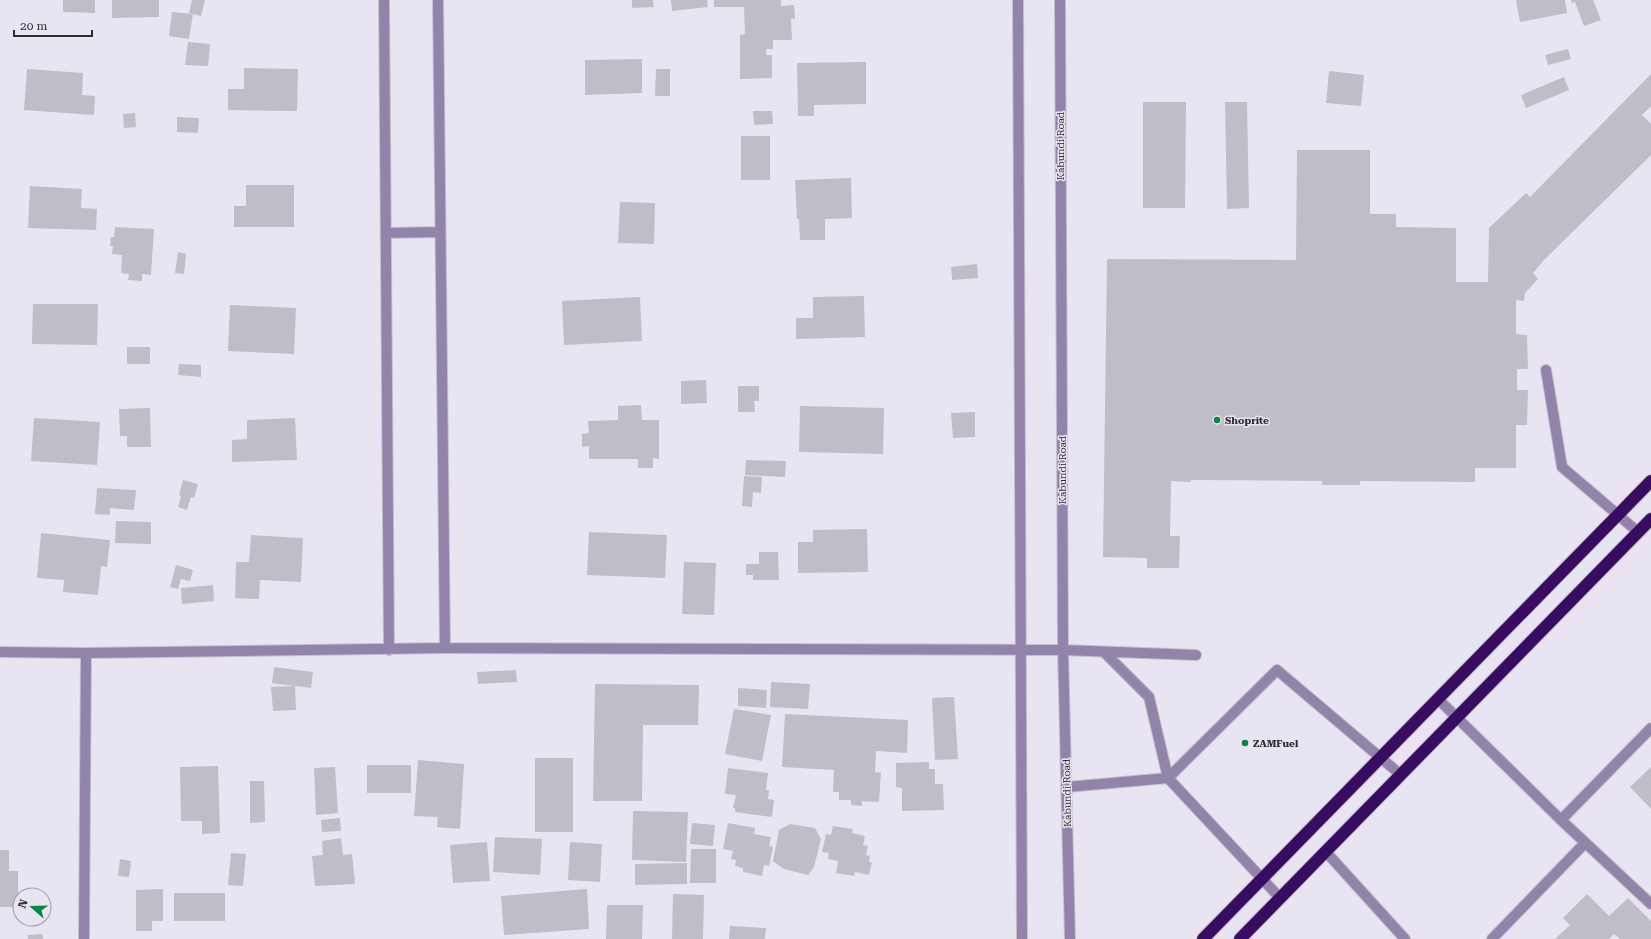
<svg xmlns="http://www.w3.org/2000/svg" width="1651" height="939" font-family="'Roboto Serif',serif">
<rect width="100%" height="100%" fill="#e9e4f1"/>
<!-- building -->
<path fill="#c0bcc8" d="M63 0H95V13L63 12Z
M112 0H159V17L112 18Z
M192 0H205L201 16 189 13Z
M632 0H653L654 7 632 8Z
M671 0H707L708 7 672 11Z
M714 0H781V6L794 5 795 19 791 18 792 40H773V49H766V55H772V78L740 79V35L745 34 744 7H714Z
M1516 0H1565L1567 13 1520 22Z
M1571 0H1593L1601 20 1584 26 1575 2 1572 3Z
M172 12 193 14 189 39 169 36Z
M188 42 210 44 208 66 185 65Z
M1568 49 1571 59 1548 65 1545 55Z
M642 59V93L585 95V60Z
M866 62V104L814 105V116H798L797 63Z
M244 68 298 69 297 111 228 110V89H244Z
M27 69 83 73 82 95 95 96 94 115 24 110Z
M656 69H670V96H655Z
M1329 71 1364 75 1361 106 1326 103Z
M1651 74V106L1642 115 1651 124V155L1544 260 1533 273 1538 279 1525 293 1524 301 1516 300V334L1527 335 1528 369H1517V390H1528L1527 425H1516V468H1475V482L1360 481V485H1322V481L1191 480V482L1171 481 1170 536H1180L1179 568H1147V558L1103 557 1107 259 1296 260 1297 150H1370V214H1396V227L1456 228V282H1488L1489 228 1526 193 1530 197Z
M1564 77 1569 90 1526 108 1521 95Z
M1143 102H1186L1185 208H1143Z
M1225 102H1247L1249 208 1227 209Z
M753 111H772L773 124 754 125Z
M135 113 136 127 124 128 123 114Z
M177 117 199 118 198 133 177 132Z
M741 136H770V180H741Z
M851 178 852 218 825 219V240H800L799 219H797L795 180Z
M246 185H294V227H234V206H246Z
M30 186 82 189 81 208 97 209 96 230 28 228Z
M620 202 655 203 654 244 618 243Z
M115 227 154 229 151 275 142 274V281L128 280 129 274 121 273 122 255 112 254 113 246H110L111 237H114Z
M178 252 186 254 184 274 175 273Z
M977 264 978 278 952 280 951 267Z
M864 296 865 337 796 339V318H813V297Z
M640 297 642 341 564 345 562 301Z
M33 304H98L97 345 32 344Z
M230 305 296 308 294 354 228 351Z
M127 347H150V364H127Z
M179 364 201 365V377L178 375Z
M706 380 707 403 681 404V381Z
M738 386H759V401H754L755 412H738Z
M641 405 642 420H659V459L653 458V468H638V459H589V446L582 447V434L589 433 588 421 618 420V406Z
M800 406 884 408 883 454 799 452Z
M150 408 151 447H127V436H120L119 409Z
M975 412V437L953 438 951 413Z
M34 418 100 422 97 465 31 461Z
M295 418 297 460 232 462V440L247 439V420Z
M746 460 786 461 785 477 745 475Z
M744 476 762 477 761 493 753 492 752 507 742 506Z
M183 480 198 484 194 498 191 497 187 510 178 507 181 496 179 495Z
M97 488 136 490 134 510 110 508V515L95 514Z
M116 521 151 522V544L115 543Z
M867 529 868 572 798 573V542H813V530Z
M589 532 667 535 665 578 587 575Z
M41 533 110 540 107 567 101 566 98 595 63 592 64 580 37 578Z
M251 535 303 538 301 582 260 580 259 599 235 598 236 562H249Z
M759 552H778L779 580H753V575H746V564H759Z
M684 562 716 563 714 615 682 614Z
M176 565 193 570 190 581 181 579 178 589 170 587Z
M213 585 214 601 182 604 181 588Z
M274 667 313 672 311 688 272 683Z
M516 670 517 682 478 684 477 672Z
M771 682 810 684 808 709 770 707Z
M595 684 699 685 698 725H643L642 801H593Z
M295 686 296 710 273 711 271 687Z
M738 688 767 690 766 708 738 706Z
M954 697 958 759 935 760 932 698Z
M734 709 771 715 762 761 725 754Z
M785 714 908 720 907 753 876 751 875 772 881 773 879 802 862 801V806L851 805V800H839V792H833L834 770 782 767Z
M535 758H573V832H535Z
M418 760 464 764 460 829 437 827 438 817 414 816Z
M929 762V769H935V784H943L944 810 902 811V788L896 787V763Z
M367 765H411V793H367Z
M218 766 220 833 202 834V821H181L180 767Z
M335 767 338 813 316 815 314 768Z
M1651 767V809L1630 787Z
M728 768 768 773 766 790H769L768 799 774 800 772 817 735 812V808H733L736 795 725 794Z
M250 781H264L265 822 250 823Z
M633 811 688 812 686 862 632 860Z
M340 818 341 831 322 832 321 820Z
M692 823 715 825 713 846 690 844Z
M728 823 755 828 754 834 771 837 769 846 773 847 769 866 764 865 762 876 743 872V868L735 866 736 860 731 859 733 851 723 849Z
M790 824 815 828 821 839 814 867 808 875 784 869 773 861 779 830Z
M833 826 853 829 852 833 865 836 863 845 868 846 866 855 870 856 869 862H872L869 875 855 872 854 876 836 873 838 861 828 859 829 853 822 852 826 834 831 835Z
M495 837 542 839 540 875 493 872Z
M341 838 343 855 352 854 355 884 315 886 312 856 323 855 322 841Z
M487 842 490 881 453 883 450 845Z
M570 842 602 844 600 882 568 880Z
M691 849H716V883H690Z
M0 850H9V871H18V907H0Z
M231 853 246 854 243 886 228 885Z
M120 859 131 861 129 877 118 876Z
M687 863V884L635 885V864Z
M163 889V921H152V931H136V890Z
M587 889 589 929 504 935 501 896Z
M174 893H225V921H174Z
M673 894 704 895 703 939H672Z
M1587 894 1609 916 1628 898 1651 921V939H1620L1614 934 1609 939H1555L1570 925 1563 918Z
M607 905H643L642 939H606Z
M730 926 766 928 765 939H729Z
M42 934 43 939H28L27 935Z"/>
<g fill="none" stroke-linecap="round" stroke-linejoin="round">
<defs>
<path id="minor" d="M384 0 389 650
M438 0 445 648
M1018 0 1022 939
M1060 0 1063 650 1070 939
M386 233 440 232
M1546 370 1562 467 1638 532
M0 652 86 653 445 648 1063 650 1196 655
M1104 652 1149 697 1168 778 1280 898
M1438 699 1561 820 1651 904
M1067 787 1168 778 1277 670 1401 775
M1561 820 1651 728
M1326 852 1405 939
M84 939 86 653
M1492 939 1585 843"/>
<path id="highway" d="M1203 939 1651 481
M1240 939 1651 519"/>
</defs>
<!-- minor casing -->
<use href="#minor" stroke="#c4bfcb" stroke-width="12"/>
<!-- highway casing -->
<use href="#highway" stroke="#c4bfcb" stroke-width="14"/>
<!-- minor -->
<use href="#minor" stroke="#9283ab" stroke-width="10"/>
<!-- highway -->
<use href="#highway" stroke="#380c60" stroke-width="12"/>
</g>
<!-- markers -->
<g fill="#048945" stroke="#e9e4f1" stroke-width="1.5">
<circle cx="1217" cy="420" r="4"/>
<circle cx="1245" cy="743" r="4"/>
</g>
<g text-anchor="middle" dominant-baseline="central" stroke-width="3" stroke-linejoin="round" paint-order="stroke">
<!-- street labels -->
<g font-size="10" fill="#2e2c31" stroke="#e9e4f1">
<text transform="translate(1060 146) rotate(-90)">Kabundi Road</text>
<text transform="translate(1062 470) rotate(-90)">Kabundi Road</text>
<text transform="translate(1067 793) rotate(-91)">Kabundi Road</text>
</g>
<!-- poi labels -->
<g font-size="10" font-weight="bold" fill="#2e2c31" stroke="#e9e4f1" text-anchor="start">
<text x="1225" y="420">Shoprite</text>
<text x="1253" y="743">ZAMFuel</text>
</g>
</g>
<!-- north arrow -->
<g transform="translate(32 907) rotate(290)"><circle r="19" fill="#e9e4f1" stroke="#9e9aa4"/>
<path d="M0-3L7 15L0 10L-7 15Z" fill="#048945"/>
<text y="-6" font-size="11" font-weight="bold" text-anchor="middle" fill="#2e2c31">N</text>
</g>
<!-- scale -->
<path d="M14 30v6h78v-6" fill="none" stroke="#2e2c31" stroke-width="2"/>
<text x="20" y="30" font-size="12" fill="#2e2c31" stroke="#e9e4f1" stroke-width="3" paint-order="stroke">20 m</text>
</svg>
